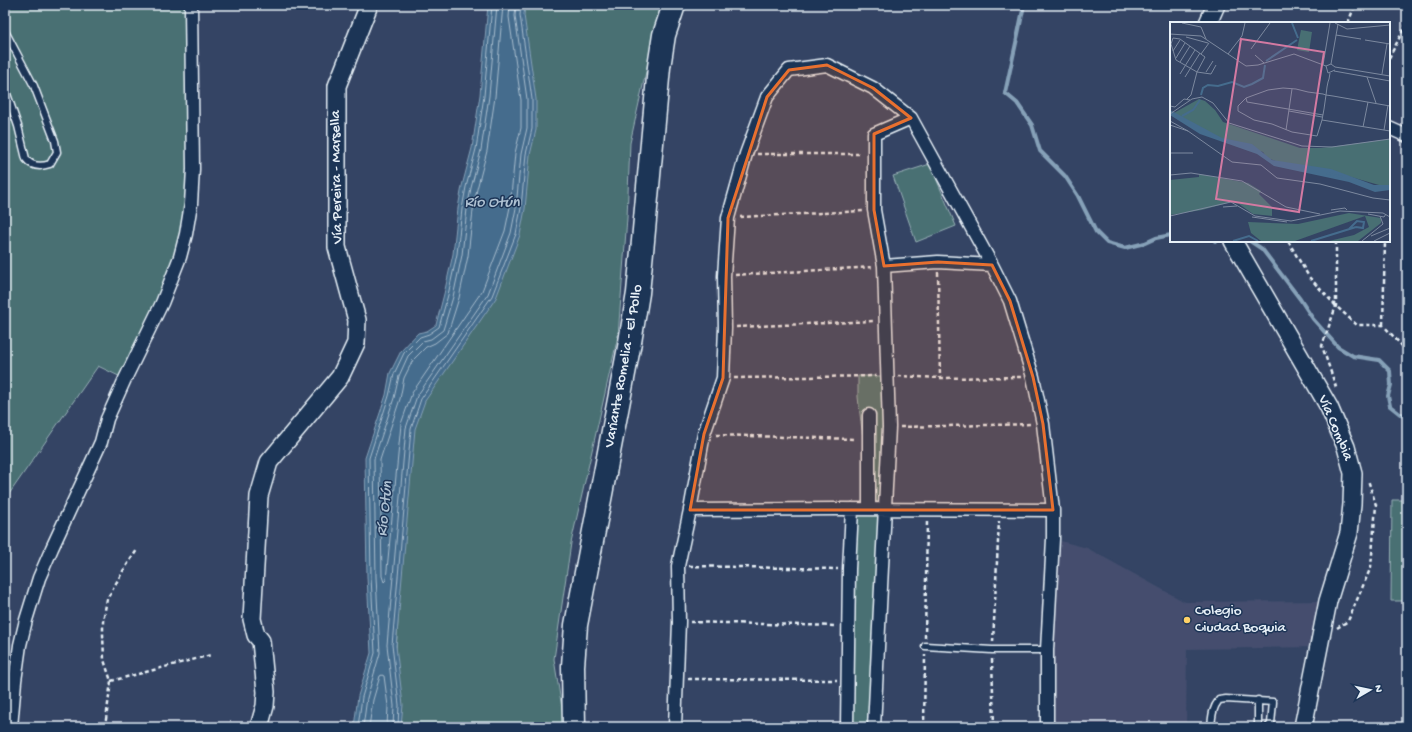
<svg xmlns="http://www.w3.org/2000/svg" width="1412" height="732" font-family="'Gochi Hand',sans-serif">
<rect width="100%" height="100%" fill="#344464"/>
<filter id="ink" filterUnits="userSpaceOnUse"><feTurbulence type="fractalNoise" baseFrequency=".025" numOctaves="2"/><feDisplacementMap in="SourceGraphic" scale="8" xChannelSelector="R" yChannelSelector="G"/><feConvolveMatrix kernelMatrix="1 2 1 2 8 2 1 2 1" color-interpolation-filters="sRGB"/></filter>
<g filter="url(#ink)">
<!-- built -->
<path fill="#444e6e" d="M1053 539 1087 548 1185 602 1328 601 1319 647 1187 649 1186 727H1047Z"/>
<!-- green -->
<path fill="#486f73" stroke="#98b0b6" d="M5 5H191L186 234 125 379 98 366 7 497H5Z
M513 5H661L630 143 627 218 618 336 571 543 554 659 565 727H393L392 711 398 621 394 538 418 386 468 339Z
M930 164 956 226 916 242 893 176Z
M858 376H887L874 727H847L852 509H863V439L858 397Z
M1392 500H1407V601H1391Z"/>
<!-- water -->
<path fill="#456c8d" stroke="#86a1b8" d="M488 5H525L524 15 536 99V130L530 155 525 209 520 235 496 298 425 401 415 429 396 646 403 705 401 727H354L358 696 371 653 367 577 365 458 386 395 390 373 401 351 418 333 427 331 436 325 444 294 453 254 458 208 462 186 472 148 480 95Z"/>
<g fill="none" stroke-linecap="round" stroke-linejoin="round">
<!-- shore -->
<path stroke="#a7bccd" stroke-width="1" d="M503 5 495 97 487 151 477 189 473 210 468 256 459 298 448 333 435 343 426 347 413 360 404 378 400 399 380 460 382 576 384 582 386 580 401 424 412 393 482 291 505 231 510 207 515 153 521 128V100L509 17 510 5
M358 727 362 697 375 653 371 577 369 458 389 396 394 374 404 353 420 337 429 334 439 327 448 295 457 254 462 209 466 187 476 149 484 96 492 5
M363 727 367 698 380 653 376 577 374 459 394 398 399 376 408 356 423 341 431 339 443 330 453 297 462 255 467 209 471 188 481 150 489 96 497 5
M369 727 373 700 380 676 382 675 384 676 388 706 387 727
M393 727 394 706 387 645 406 428 417 396 488 294 511 233 516 208 521 154 527 128V99L515 16 516 5
M398 727 399 705 392 645 411 429 421 399 492 296 516 234 521 208 526 154 532 129V99L520 15 521 5"/>
<!-- stream -->
<path stroke="#86a1b8" stroke-width="4" d="M1024 5 1018 34 1005 93 1017 103 1032 125 1040 151 1065 176 1078 196 1096 232 1107 243 1125 248 1145 243 1156 238 1171 235
M1215 241H1216
M1250 241 1262 249 1300 299 1313 319 1338 347 1353 356 1379 360 1390 371 1391 385 1388 396 1390 406 1400 414 1407 415"/>
<defs>
<path id="lane" d="M5 31 34 86 55 141 57 152 50 164C41 167 32 167 26 159L18 126 5 88
M925 646 992 650H1047
M1258 700V727
M1211 727C1212 717 1212 709 1219 700L1226 699 1273 702 1271 724 1268 727"/>
<path id="street" d="M1389 128 1407 136
M884 266 938 262 992 265
M869 415V509
M690 510 836 509 1053 510
M11 727 15 681 20 645 26 620 39 578 52 548 101 442 107 419 125 379 162 303 180 257 186 234 191 204 193 169 191 5
M675 727 679 622 678 566 690 510 704 434 723 378 725 328 724 276 728 218 746 154 767 97 789 70 827 65 873 88 911 118 992 265 1010 301 1033 377 1043 424 1053 510V539L1047 650V727
M847 727 849 569 852 509
M874 727 889 427 884 266 874 210V134L911 118"/>
<path id="secondary" d="M1208 23 1216 5
M1233 241 1329 407 1346 447 1353 473 1352 504 1349 533 1328 601 1303 727
M259 727 265 706 266 692 261 641 256 635 252 619 259 496 269 462 340 377 356 343 357 320 337 247V86L369 5"/>
<path id="highway" d="M574 727 573 666 576 625 630 342 638 293 643 241 659 67 664 35 674 5"/>
</defs>
<!-- lane casing -->
<use href="#lane" stroke="#e8f1f8" stroke-width="9"/>
<!-- street casing -->
<use href="#street" stroke="#e8f1f8" stroke-width="15"/>
<!-- secondary casing -->
<use href="#secondary" stroke="#e8f1f8" stroke-width="20"/>
<!-- highway casing -->
<use href="#highway" stroke="#e8f1f8" stroke-width="25"/>
<!-- path -->
<path stroke="#e8f1f8" stroke-width="2.5" stroke-dasharray="4 3" stroke-linecap="butt" d="M1348 23 1355 5
M1389 58 1407 23
M757 154H862
M740 217 863 211
M1288 241 1309 277 1336 306 1357 325H1383L1403 347H1407
M1336 241V306L1322 346 1337 390
M938 272 940 378
M735 275 874 267
M1383 325 1385 241
M736 327 874 321
M898 376 940 378 1021 377
M734 378 877 376
M900 427 1033 424
M716 435 854 439
M689 566 838 569
M690 622 837 626
M1337 628 1348 621 1371 567 1376 505 1368 480
M925 638 927 521
M993 642 999 521
M992 659 994 727
M688 679 837 680
M111 681 211 655
M105 727 111 681 104 660 103 634V621L107 599 123 571 137 550
M924 727 925 655"/>
<!-- lane -->
<use href="#lane" stroke="#1d3557" stroke-width="6"/>
<!-- street -->
<use href="#street" stroke="#1d3557" stroke-width="12"/>
<!-- secondary -->
<use href="#secondary" stroke="#1d3557" stroke-width="17"/>
<!-- highway -->
<use href="#highway" stroke="#1d3557" stroke-width="22"/>
</g>
</g>
<!-- marked area -->
<path fill="#e8702f" fill-opacity="0.2" stroke="#e8702f" stroke-width="3" stroke-linejoin="round" d="M827 65 873 88 911 118 874 134V210L884 266 938 262 992 265 1010 301 1033 377 1043 424 1053 510H690L704 434 723 378 728 218 767 97 789 70Z"/>
<!-- markers -->
<circle fill="#ffd166" stroke="#1d3557" stroke-width="1.5" cx="1187" cy="620" r="4"/>
<g text-anchor="middle" dominant-baseline="central" stroke-width="3" stroke-linejoin="round" paint-order="stroke">
<!-- street labels -->
<g font-size="15" fill="#e8f1f8" stroke="#1d3557">
<text transform="translate(337 177) rotate(-91)">Vía Pereira - Marsella</text>
<text transform="translate(624 366) rotate(-80)">Variante Romelia - El Pollo</text>
<text transform="translate(1335 428) rotate(67)">Vía Combia</text>
</g>
<!-- poi labels -->
<g font-size="15" fill="#e8f1f8" stroke="#1d3557" text-anchor="start">
<text x="1195" y="611">Colegio<tspan x="1195" dy="17">Ciudad Boquia</tspan></text>
</g>
<!-- water labels -->
<g font-size="16" font-style="italic" fill="#afc2d3" stroke="#1d3557">
<text x="492" y="203">Río Otún</text>
<text transform="translate(386 509) rotate(-84)">Río Otún</text>
</g>
</g>
<!-- overview -->
<g transform="translate(1170 22)">
<rect width="220" height="220" fill="#344464"/>
<path d="M131 8 142 10 139 30 127 28ZM29 77 35 79 45 88 53 100 130 126H151L220 117V162L216 165 160 149 114 142 97 136 93 130 35 111 2 92ZM29 152 78 161 91 169 89 172 102 185V194L83 192 69 182 61 180 32 188 0 193V158L29 155ZM179 191 211 196V201L188 219H159L184 213 199 205 195 194 125 219H91L81 211 78 200 128 202Z" fill="#486f73"/>
<path d="M0 88 52 116 82 122 102 138 161 147 204 163H220V168L205 170 179 160 104 144 87 132 30 112 0 93Z" fill="#456c8d"/>
<path fill="none" stroke="#456c8d" stroke-width="2" d="M122 1 128 16M96 39 127 18M31 73 33 66 38 63 48 64 62 60 74 65 82 62 93 56 95 43M12 94 23 88 30 78M157 151 172 155M179 207 187 199 194 200 193 206 186 205M63 219 79 214 88 219M141 219 186 205"/>
<path fill="none" stroke="#7c899f" stroke-width="1" d="M12 1 31 5 36 17M165 1 177 7 220 3M0 12 31 14 76 44 88 43 124 32 156 44M166 13 191 17M16 15 38 21M195 18 220 22M81 27 100 1M3 29 10 18M31 32 39 21M58 32 72 14 75 1M85 33 94 41M6 36 15 21M10 40 20 24M161 42 168 2M153 43 160 1M156 44 161 42 165 45 220 54M156 44 158 51 165 48M164 49 220 59M36 50 43 39M160 51 159 57 158 60 157 65 156 73 154 87 152 98 147 114 122 110 102 102 84 98 68 89V84L76 76 98 68 113 66 126 67 138 70 153 72 156 73 163 74 220 84M10 52 25 28M212 52 217 22M15 55 30 31M197 55 206 81M76 76 77 80 153 93M17 77 21 73 27 50 35 35 10 17 3 16 1 22 6 38 27 50 41 52 46 43M0 84 5 85 14 77 20 78M119 89 152 95M0 92 22 77 32 75 43 81 59 101 132 124 162 125 220 117M152 98 220 109M0 99 18 109M0 103 18 109M193 105 198 80M116 108 122 67M214 108 218 83M18 109 62 140 91 143 107 156 150 162 203 176 220 178M0 131H23M0 153 21 151 72 159 116 185 150 192M53 185 67 184M161 188 175 186 177 188M198 192 214 195 216 192M0 194 61 180 85 194 121 199 170 189 213 191 220 195M82 195 117 200M201 214 220 206M192 219 213 202 210 194M204 219 220 211"/>
<path fill="#d37aa2" fill-opacity="0.15" stroke="#d37aa2" stroke-width="2" d="M71 17 154 30 129 190 46 177Z"/>
<rect width="220" height="220" fill="none" stroke="#e8f1f8" stroke-width="2"/>
</g>
<!-- margin -->
<rect width="1412" height="732" fill="none" stroke="#1d3557" stroke-width="20"/>
<rect x="10" y="10" width="1392" height="712" fill="none" stroke="#e8f1f8" stroke-width="1.5" filter="url(#ink)"/>
<!-- north arrow -->
<g transform="translate(1370 690) rotate(81)" stroke="#1d3557" stroke-width="3" paint-order="stroke">
<path d="M0-3L7 15L0 10L-7 15Z" fill="#e8f1f8"/>
<text y="-6" font-size="11" font-weight="bold" text-anchor="middle" fill="#e8f1f8">N</text>
</g>
</svg>
